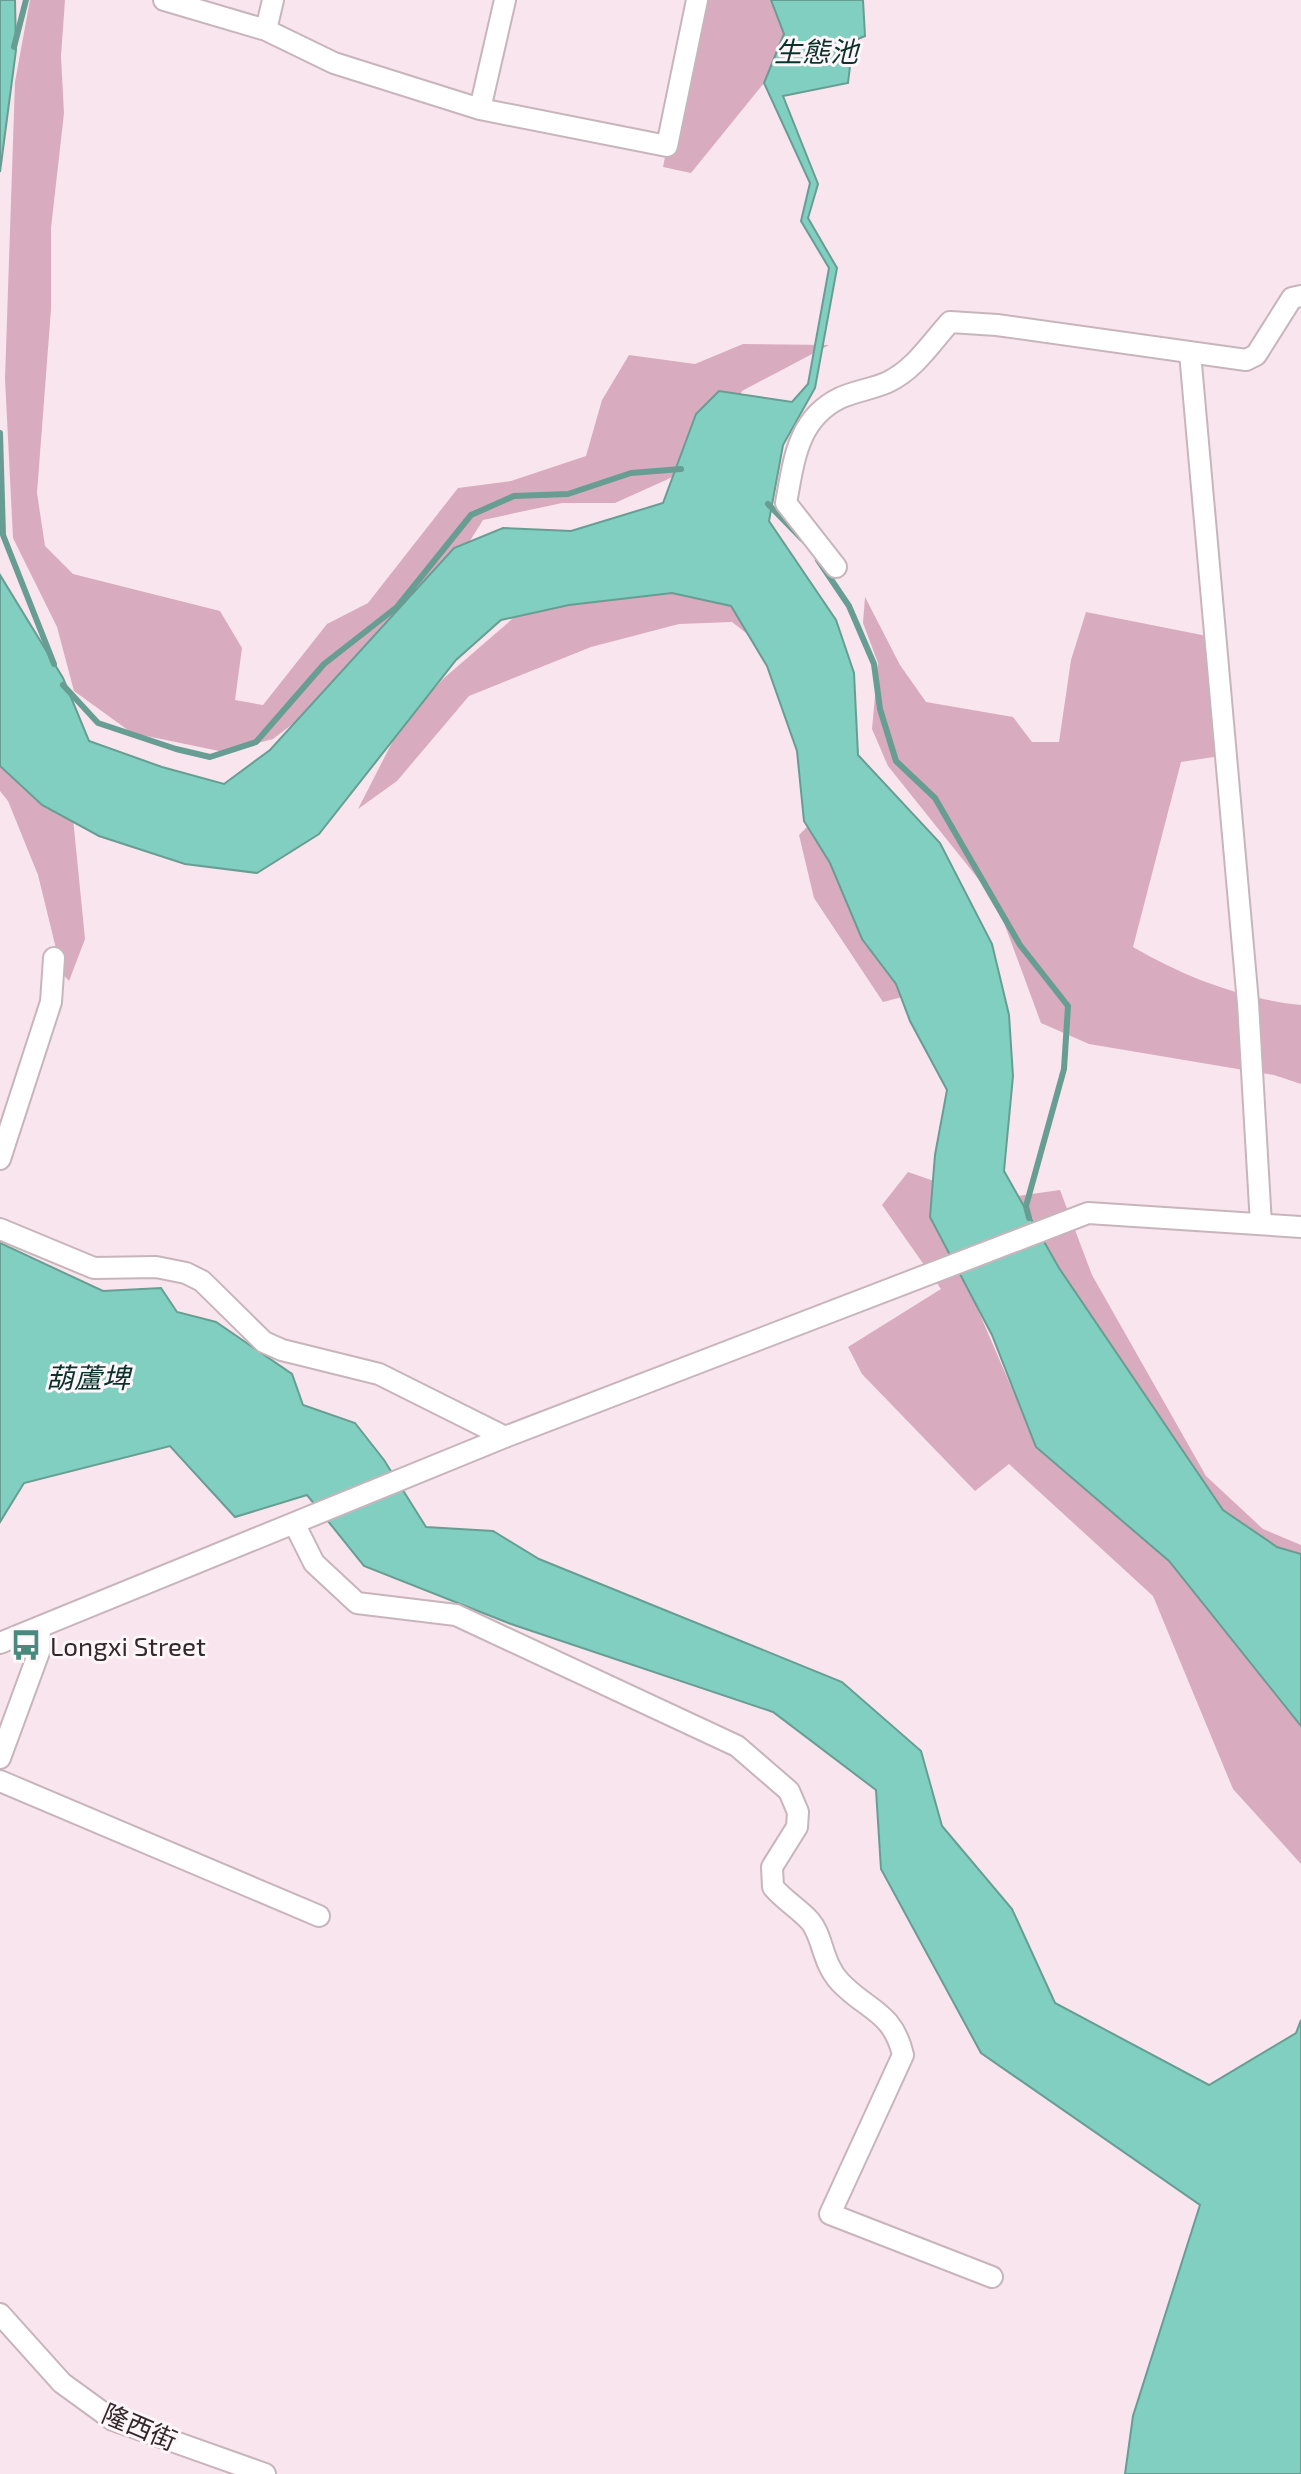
<svg xmlns="http://www.w3.org/2000/svg" width="1301" height="2474" font-family="'Exo 2','Noto Sans TC',sans-serif">
<rect width="100%" height="100%" fill="#f9e5ed"/>
<!-- green -->
<path fill="#d8acbe" d="M30 0H65L61 56 64 113 51 228V309L37 493 45 546 73 574 220 611 242 648 235 700 263 705 327 624 368 603 458 488 511 481 586 456 602 400 629 355 695 364 743 344 829 345 742 391 713 456 666 480 615 503H562L483 520 451 571 328 697 273 739 224 752 132 733 74 691 57 627 13 538 5 379 15 82Z
M697 0H771L784 34 764 83 691 173 663 167Z
M741 591 768 650 732 622 679 624 591 647 469 696 397 781 358 809 399 729 443 679 541 594Z
M865 597 900 665 926 702 1013 717 1032 742H1059L1071 660 1086 612 1207 636 1220 756 1181 762 1133 947C1185 977 1241 999 1301 1005V1084L1274 1075 1089 1044 1041 1023 996 901 888 766 872 729 878 663 863 623Z
M0 703 73 818 85 939 69 981 62 973 38 875 8 801 0 791Z
M818 816 906 996 883 1002 814 898 799 835Z
M908 1172 989 1200 1060 1190 1092 1275 1206 1476 1263 1529 1301 1545V1554L1277 1547 1223 1510 1168 1433 975 1303 1037 1447 1169 1561 1301 1726V1864L1233 1789 1153 1596 1009 1464 975 1491 862 1374 848 1347 941 1289 882 1205Z"/>
<!-- water -->
<path fill="#80cfc0" stroke="#689d94" stroke-width="2" d="M0 0H15L16 50 0 172Z
M771 0H863L865 36 853 41 848 83 783 96 818 184 808 218 837 268 815 388 783 445 769 521 836 620 854 673 858 755 940 843 992 944 1009 1015 1013 1076 1004 1171 1059 1268 1223 1510 1277 1547 1301 1554V1726L1169 1561 1036 1447 992 1335 930 1217 935 1155 947 1090 910 1021 896 984 862 939 830 863 804 821 797 751 767 666 731 606 672 593 569 605 501 620 456 660 319 834 257 873 185 864 99 836 42 805 0 766V575L63 678 89 741 162 767 224 784 270 750 454 548 503 528 571 531 663 503 696 414 719 391 792 402 808 384 829 268 801 221 810 183 764 83 784 34Z
M0 1243 103 1291 161 1288 177 1312 216 1322 292 1374 303 1405 355 1423 384 1460 426 1527 493 1531 539 1559 842 1682 921 1751 942 1826 1012 1909 1055 2003 1209 2085 1296 2033 1301 2020V2474H1125L1133 2416 1200 2205 981 2053 881 1869 876 1790 773 1712 511 1624 364 1566 307 1495 235 1517 170 1446 24 1483 0 1522Z"/>
<g fill="none" stroke-linecap="round" stroke-linejoin="round">
<!-- stream -->
<path stroke="#689d94" stroke-width="6" d="M14 47 26 0
M0 433 3 535 54 664
M768 504 802 539
M818 560 849 606 874 664 880 709 896 761 935 798 1020 945 1068 1006 1064 1069 1026 1206 1029 1218
M63 685 98 723 176 749 210 757 256 742 324 664 397 607 471 515 514 496 568 494 631 473 681 469"/>
<defs>
<path id="minor" d="M164 0 266 30 334 63 480 109 667 146 697 0
M266 30 273 0
M480 109 505 0
M1190 353 1248 1003 1261 1224
M836 567 786 503C794 461 797 419 840 398 855 391 873 389 888 382 915 369 931 343 950 322L997 325 1246 360 1256 355 1292 298 1301 296
M0 1159 51 1002 54 958
M0 1229 94 1268 156 1267 186 1273 202 1281 264 1342 282 1350 379 1374 505 1437
M294 1523 314 1563 357 1603 456 1615 737 1746 789 1791 798 1812 797 1827 772 1867 773 1887C784 1900 799 1909 810 1921 823 1936 822 1963 840 1982 866 2010 893 2011 903 2055L830 2214 992 2277
M0 1643 505 1437 1088 1213 1301 1227
M0 1758 39 1652 40 1627
M0 1781 319 1916
M0 2314 62 2383 113 2420 265 2474"/>
</defs>
<!-- minor casing -->
<use href="#minor" stroke="#c8b5bc" stroke-width="24"/>
<!-- minor -->
<use href="#minor" stroke="#fff" stroke-width="20"/>
</g>
<!-- icons -->
<defs>
<symbol id="bus-bare" viewBox="-9 -9 18 18"><path d="M-5-6H5V4H4V6H2V4H-2V6H-4V4H-5ZM-3.5-4V0h7V-4ZM-3.5 1.2v1.5H-2V1.2ZM2 1.2v1.5H3.5V1.2Z" fill="#478b7f" stroke="#fef6f9" stroke-width="2.5" paint-order="stroke"/></symbol>
</defs>
<g fill-rule="evenodd">
<use href="#bus-bare" x="4" y="1623" width="44" height="44"/>
</g>
<g text-anchor="middle" dominant-baseline="central" stroke-width="6" stroke-linejoin="round" paint-order="stroke">
<!-- poi labels -->
<g font-size="26" fill="#31292c" stroke="#fef6f9" text-anchor="start">
<text x="50" y="1645">Longxi Street</text>
</g>
<!-- street labels -->
<g font-size="26" fill="#31292c" stroke="#fef6f9">
<text transform="translate(140 2426) rotate(23)">隆西街</text>
</g>
<!-- water labels -->
<g font-size="28" font-style="italic" fill="#0a322c" stroke="#fef6f9">
<text x="816" y="51">生態池</text>
<text x="88" y="1377">葫蘆埤</text>
</g>
</g>
</svg>
